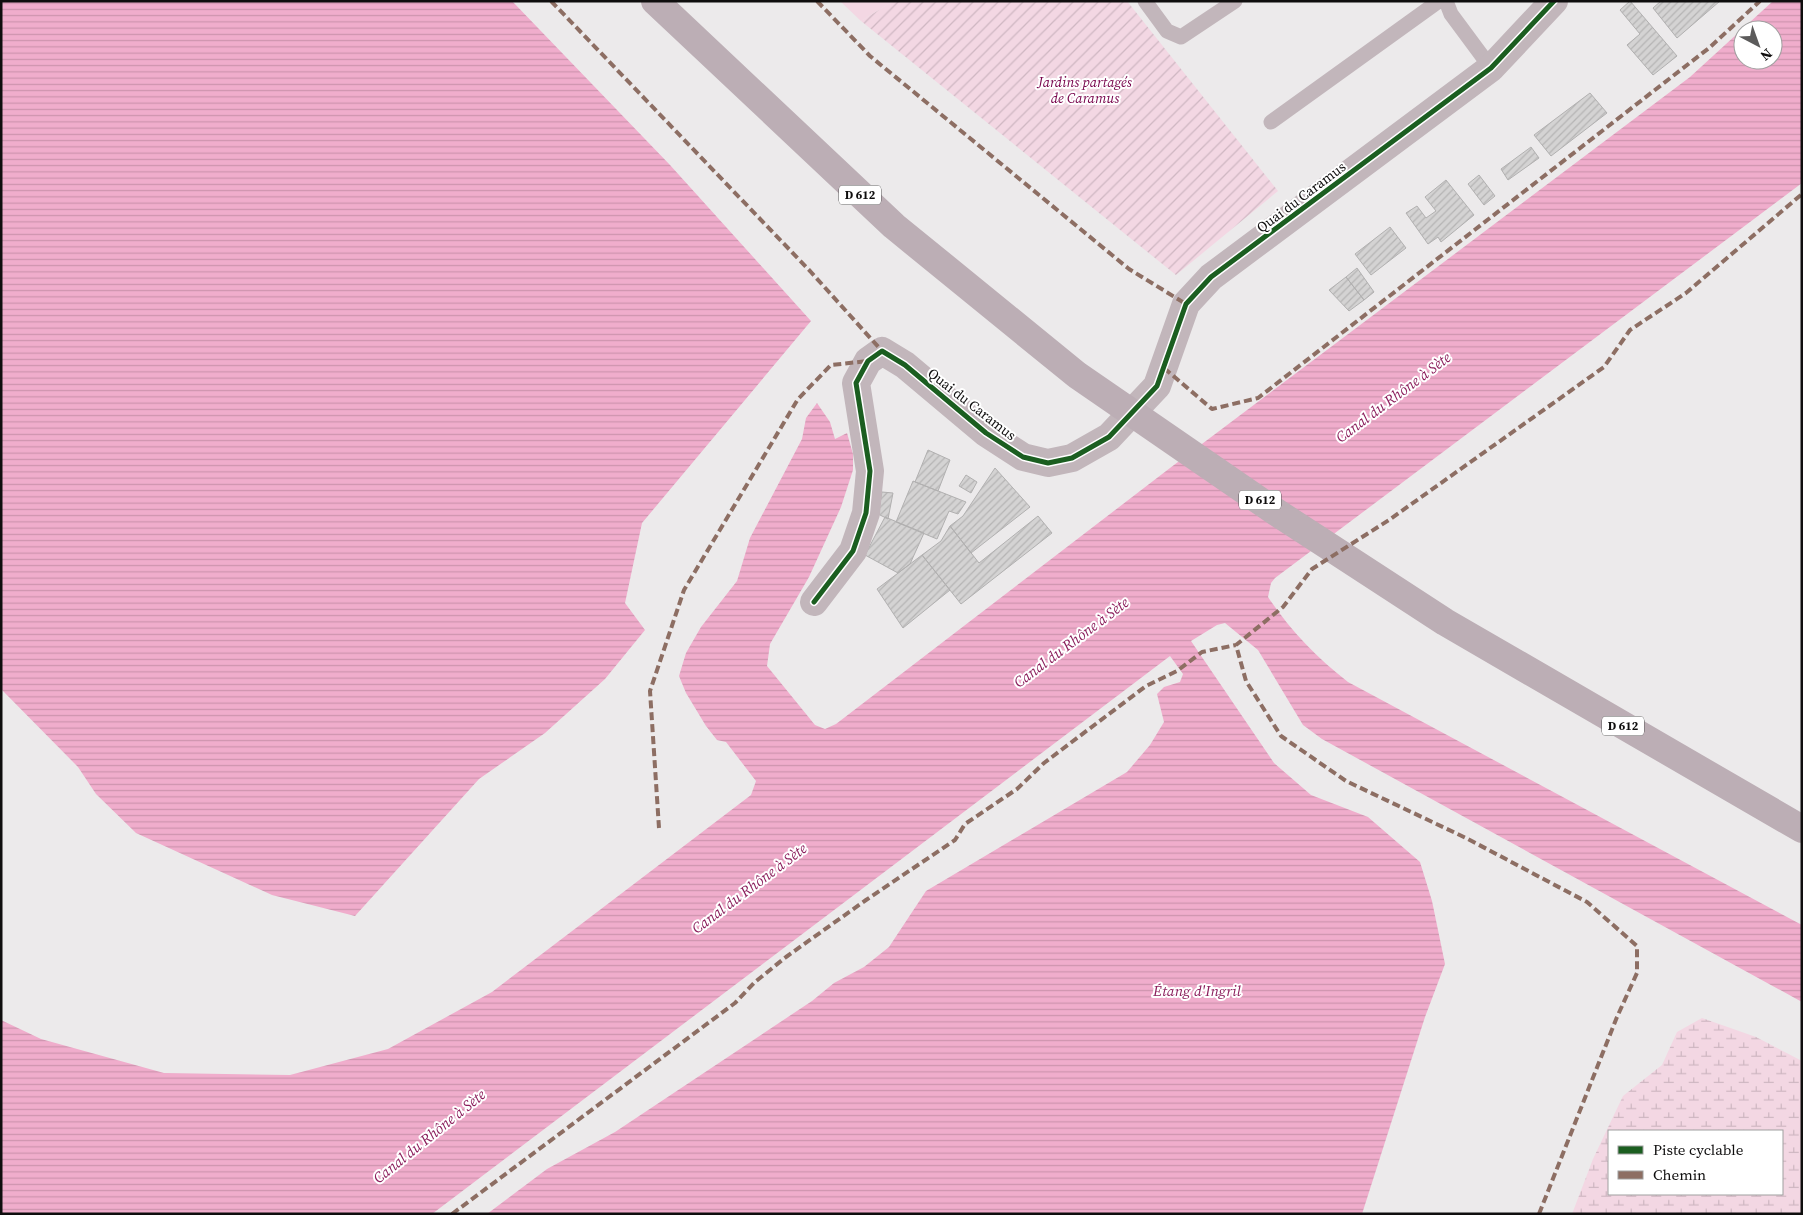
<svg xmlns="http://www.w3.org/2000/svg" width="1803" height="1215" font-family="'Source Serif 4',serif">
<defs>
<pattern id="wetland-marsh" width="20" height="14" patternUnits="userSpaceOnUse" patternTransform="scale(1.25)"><rect width="20" height="14" fill="#f3d7e3"/><path d="M1 5h8M5 5V1M11 12h8M15 12V8" fill="none" stroke="#cfb7c2"/></pattern>
<pattern id="garden-furrows" width="10" height="10" patternUnits="userSpaceOnUse" patternTransform="scale(1.25)"><rect width="10" height="10" fill="#f3d7e3"/><path d="M-1 1l2-2M0 10L10 0M9 11l2-2" fill="none" stroke="#cfb7c2"/></pattern>
<pattern id="water-rules" width="6" height="5" patternUnits="userSpaceOnUse" patternTransform="scale(1.25)"><rect width="6" height="5" fill="#f0adcc"/><path d="M0 2.5h6" fill="none" stroke="#cd94ae"/></pattern>
<pattern id="building-hatch" width="6" height="6" patternUnits="userSpaceOnUse" patternTransform="scale(1.25)"><rect width="6" height="6" fill="#d4d3d3"/><path d="M-1 1l2-2M0 6l6-6M5 7l2-2" fill="none" stroke="#b5b4b4"/></pattern>
</defs>
<rect width="100%" height="100%" fill="#eceaeb"/>
<!-- wetland -->
<path fill="url(#wetland-marsh)" fill-rule="evenodd" d="M1702 1018 1756 1037 1802 1061V1214H1572L1593 1159 1623 1096 1662 1065 1677 1032ZM1609 1131H1782V1194H1609Z"/>
<!-- garden -->
<path fill="url(#garden-furrows)" d="M893 1H1127L1278 191 1176 275 861 21Z"/>
<!-- pitch -->
<path fill="#f3d7e3" d="M840 1H893L861 21Z"/>
<!-- water -->
<path fill="url(#water-rules)" fill-rule="evenodd" d="M1 1H512L670 165 811 321 642 523 625 603 645 630 605 679 545 733 479 779 355 916 272 895 136 833 96 794 78 767 1 689Z
M1773 1H1802V183L1275 578 1271 583 1268 597C1290 630 1316 657 1348 682L1802 925V1002L1322 739 1303 725 1258 650 1225 623 1217 625 1191 641 1274 763 1311 795 1368 817 1420 862 1432 901 1445 964 1425 1017 1362 1214H487L547 1169 615 1132 812 1001 834 983 864 967 889 947 926 891 1127 772 1150 745 1164 722 1157 694 1164 687 1180 682 1183 674 1170 656 432 1214H1V1020L41 1039 164 1073 290 1075 388 1049 492 992 751 795 756 781 726 742 717 740 706 726 686 693 679 676 686 653 701 627 737 581 750 538 802 439 806 418 817 403 830 422 835 439 847 433 853 454V470L841 507 809 577 770 644 767 666 815 725 825 729 836 724 1170 468 1690 77ZM1743 30H1773V60H1743Z"/>
<!-- building -->
<path fill="url(#building-hatch)" stroke="#b1b0b0" d="M1630 1 1677 56 1653 75 1627 45 1640 34 1620 10Z
M1661 1H1720L1677 38 1653 8Z
M1590 93 1607 113 1551 156 1534 135Z
M1531 147 1539 158 1508 180 1501 169Z
M1479 175 1495 196 1484 205 1468 184Z
M1446 180 1474 215 1441 242 1438 237 1428 244 1406 213 1417 206 1426 218 1436 211 1425 197Z
M1390 227 1406 248 1371 275 1355 254Z
M1357 268 1374 292 1364 300 1346 277Z
M1346 277 1364 300 1349 311 1329 290Z
M928 450 950 460 938 491 915 482Z
M995 468 1030 507 971 553 950 526 963 516Z
M966 475 977 482 971 493 959 486Z
M913 481 966 502 958 514 949 511 937 539 896 522Z
M882 492 893 493 888 519 878 514Z
M1038 516 1052 533 961 604 922 555 941 541 950 526 979 563Z
M885 517 924 533 910 564 898 573 865 555Z
M922 555 950 590 903 628 877 589Z"/>
<g fill="none" stroke-linecap="round" stroke-linejoin="round">
<!-- lane -->
<path stroke="#c2b6bb" stroke-width="15" d="M1145 1 1167 31 1181 37 1235 1
M1446 1 1451 14 1491 68
M1271 122 1439 1"/>
<!-- street -->
<path stroke="#c2b6bb" stroke-width="28" d="M814 602 853 551 866 513 870 471 856 383 868 361 882 351 905 365 986 433 1023 457 1048 463 1072 458 1109 437 1157 386 1186 304 1211 277 1491 68 1554 1"/>
<!-- primary -->
<path stroke="#bcaeb5" stroke-width="28" d="M655 1 894 226 1077 375 1276 512 1445 622 1802 829"/>
<!-- quiet -->
<path stroke="#8d6e63" stroke-width="4" stroke-dasharray="8 4" stroke-linecap="butt" d="M551 1 810 271 882 351
M817 1 870 56 1129 269 1186 304
M1164 368 1212 409 1258 398 1709 48 1760 1
M659 828 650 691 684 590 798 399 831 365 868 361
M452 1214 735 1003 755 982 786 957 866 900 955 840 965 824 1017 789 1044 763 1146 686 1177 671 1202 652 1236 645
M1539 1214 1617 1017 1637 973V946L1587 902 1466 838 1346 781 1281 736 1246 681 1236 645 1283 607 1312 569 1389 520 1604 367 1630 330 1686 293 1802 194"/>
<defs>
<path id="cycleway" d="M814 602 853 551 866 513 870 471 856 383 868 361 882 351 905 365 986 433 1023 457 1048 463 1072 458 1109 437 1157 386 1186 304 1211 277 1491 68 1554 1"/>
</defs>
<!-- cycleway casing -->
<use href="#cycleway" stroke="#fff" stroke-width="8"/>
<!-- cycleway -->
<use href="#cycleway" stroke="#1b5e20" stroke-width="5"/>
</g>
<g text-anchor="middle" dominant-baseline="central" stroke-width="4" stroke-linejoin="round" paint-order="stroke">
<!-- shield labels -->
<g fill="#fff" stroke="#575656" stroke-width="1">
<rect x="839" y="185.5" width="42" height="19" rx="4"/>
<rect x="1239" y="490.5" width="42" height="19" rx="4"/>
<rect x="1602" y="716.5" width="42" height="19" rx="4"/>
</g>
<g font-size="12" font-weight="bold" fill="#0f0e0e">
<text x="860" y="195">D 612</text>
<text x="1260" y="500">D 612</text>
<text x="1623" y="726">D 612</text>
</g>
<!-- park labels -->
<g font-size="14" font-style="italic" fill="#76004a" stroke="#fff">
<text x="1085" y="82">Jardins partagés<tspan x="1085" dy="16">de Caramus</tspan></text>
</g>
<!-- street labels -->
<g font-size="14" fill="#0f0e0e" stroke="#fff">
<text transform="translate(1301 197) rotate(-37)">Quai du Caramus</text>
<text transform="translate(972 404) rotate(38)">Quai du Caramus</text>
</g>
<!-- water labels -->
<g font-size="15" font-style="italic" fill="#8b1e5c" stroke="#fff">
<text transform="translate(1393 397) rotate(-37)">Canal du Rhône à Sète</text>
<text transform="translate(1071 642) rotate(-37)">Canal du Rhône à Sète</text>
<text transform="translate(749 888) rotate(-37)">Canal du Rhône à Sète</text>
<text x="1197" y="990">Étang d'Ingril</text>
<text transform="translate(429 1136) rotate(-39)">Canal du Rhône à Sète</text>
</g>
</g>
<!-- border -->
<rect width="1803" height="1215" fill="none" stroke="#0f0e0e" stroke-width="5"/>
<!-- legend -->
<rect x="1608" y="1130" width="175" height="65" fill="#ffffff" stroke="#9f9f9f"/>
<rect x="1618" y="1146" width="25" height="8" fill="#1b5e20" stroke="#9f9f9f"/>
<text x="1653" y="1155" font-size="15" fill="#0f0e0e">Piste cyclable</text>
<rect x="1618" y="1171" width="25" height="8" fill="#8d6e63" stroke="#9f9f9f"/>
<text x="1653" y="1180" font-size="15" fill="#0f0e0e">Chemin</text>
<!-- north arrow -->
<g transform="translate(1758 45) rotate(139)"><circle r="24" fill="#ffffff" stroke="#9f9f9f"/>
<path d="M0-4L9 19L0 12L-9 19Z" fill="#5c5b5b"/>
<text y="-8" font-size="14" font-weight="bold" text-anchor="middle" fill="#0f0e0e">N</text>
</g>
</svg>
